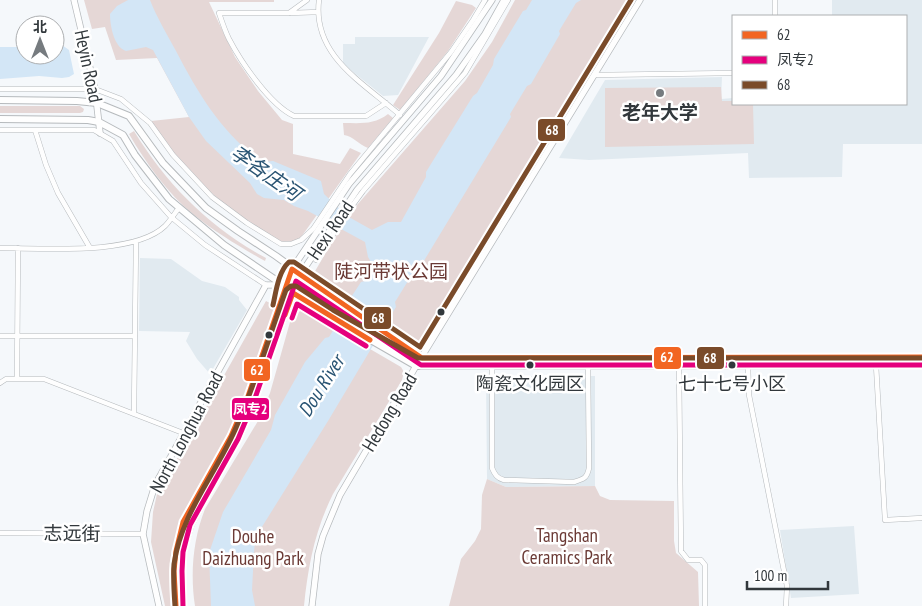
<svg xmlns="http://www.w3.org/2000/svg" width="922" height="606" font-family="'PT Sans Narrow','Noto Sans SC',sans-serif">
<rect width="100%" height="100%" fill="#f5f8fb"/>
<!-- built -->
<path fill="#e1eaf0" d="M832 0H922V144H843L842 177 749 178 748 153 589 160 559 158 605 80 722 77 721 99 733 98V104H906V16H832Z
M355 37H429L398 95 383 96 343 64V44H355Z
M140 258 171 259 202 281 225 287 239 297V300L247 310 210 374 197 359 186 341 190 332 139 331Z
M486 376H595V486L506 487 487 479Z
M854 526 859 594 791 598 780 530Z"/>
<!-- green -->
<path fill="#e5d7d6" d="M84 0H274V2H209L235 57 258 91 282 120 293 124V154L340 164 350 148 361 153 299 240C295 241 288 242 284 242 277 241 269 234 264 231 218 204 178 166 151 121L189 117 157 58 116 60 105 27 92 29Z
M515 0H631L420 350 412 354H404L308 298V283L334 239 357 205 465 81 492 42Z
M456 1 472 5 476 8 448 51 400 110 393 105 439 33Z
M721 87 722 101H733V104H753L754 144 605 147V88Z
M0 106H80L84 109 83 112 80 113H0Z
M388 114 393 118 368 148C359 145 353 136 344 135L343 123C360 123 374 125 388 114Z
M134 131C167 185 210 228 266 258L265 261C240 247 215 232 194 215 167 193 146 163 129 134Z
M266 301 277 307C264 347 252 387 234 425 223 448 207 469 195 492 176 526 166 567 174 606H165L151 542 153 512 157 494Z
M303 310 401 367 404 372 402 380 333 494C315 530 308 566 304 606H195C190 574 193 539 205 509L258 421 270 393 292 315Z
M487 479 506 487 595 486 600 496 610 500 674 501V541L676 553 698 572 699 606H449L461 559 475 541 481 529 482 495Z"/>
<!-- water -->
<path fill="#d3e6f6" d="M128 0H150C157 18 167 34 176 51 199 95 221 132 262 162L273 161 321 181 324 194 347 216 372 230 388 222H401L426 177V172L473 96 477 93 493 65 494 59 523 11 526 10 532 0H581L576 3 559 31 560 34 531 84 527 86 510 114 511 117 422 264 416 268 395 302 396 307 328 421 260 530 255 541 254 552 252 590 255 606H211L209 553 223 512 271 430 275 415 305 362 325 338 329 337 346 310V305L361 282 365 281 374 267 368 257 365 242 308 211 294 206 284 200 264 198 257 194 250 183 206 141 189 117 153 50 146 47 126 51C114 47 110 26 110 14L117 6Z
M55 45H62L69 50 74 74 69 77 62 78 39 76 0 79V47H25V55H55Z"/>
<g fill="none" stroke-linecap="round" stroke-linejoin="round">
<defs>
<path id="street" d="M307 0 289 13H219C222 22 225 31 229 39 241 62 270 105 294 116H366L386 103
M319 0C312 56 364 83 400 115
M291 13 318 12
M775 16V0
M595 75 733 73
M0 89H95L121 99 150 123 173 155 212 197 247 223 281 244H291L301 240 313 229 350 174 451 52 473 20 485 0
M0 130H94L113 141 141 183 171 217 205 245 266 285
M35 130 46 165 58 193 90 248
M0 248C41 248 134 256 165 226 170 221 174 214 179 208
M316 260 352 206 363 191 465 73 508 0
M0 336H135
M876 365 885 520 922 518
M679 366 681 551 688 560H701L705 565V606
M748 366 749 395 787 586 786 606
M492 367V468C495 475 497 478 504 480L574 482C584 479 587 478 589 468L588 366
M17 379H44L183 433
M0 383 6 379H17L18 248
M134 414 136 241
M0 533 143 534"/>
<path id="secondary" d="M74 0 95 89 100 133
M159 606 143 534 147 511 155 485 266 285H285
M176 606 174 571 176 551 183 522 231 436 247 399 292 269 349 184 441 76 492 0
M183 606 181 593 180 576 184 549 191 525 242 431 293 293 306 266 357 190 456 75 485 34 504 0
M312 606 318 554 323 536 340 495 416 366 640 0"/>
<path id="primary" d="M0 100 77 101 97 103 129 116 163 163 206 208 238 231 276 256 388 337 422 358 922 357
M0 119 88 120 99 122 123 135 135 155 169 199 224 245 329 316 416 366 922 365"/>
</defs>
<!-- street casing -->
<use href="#street" stroke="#b6babd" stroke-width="5.5"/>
<!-- secondary casing -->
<use href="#secondary" stroke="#b6babd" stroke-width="7"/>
<!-- primary casing -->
<use href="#primary" stroke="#b6babd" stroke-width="8"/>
<!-- street -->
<use href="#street" stroke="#fefefe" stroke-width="4.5"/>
<!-- secondary -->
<use href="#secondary" stroke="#fefefe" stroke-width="5.5"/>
<!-- primary -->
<use href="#primary" stroke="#fefefe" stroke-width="6"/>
<defs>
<path id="bus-1" d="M285 315 293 293 370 340
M176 606 174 571 176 551 183 522 231 436 247 399 292 269 422 358 922 357"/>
<path id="bus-2" d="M292 318 297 304 366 346
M183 606 182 571 183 552 190 525 238 439 254 401 296 281 421 365H922"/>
<path id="bus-3" d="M273 305C276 292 278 272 289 262H294L420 347 631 0
M175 606C174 592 173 578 174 564 181 514 215 475 235 430 255 385 269 337 286 290L291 286H296L333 310 418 358H922"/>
</defs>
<!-- bus-1 casing -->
<use href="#bus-1" stroke="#fff" stroke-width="9"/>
<!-- bus-2 casing -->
<use href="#bus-2" stroke="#fff" stroke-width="9"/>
<!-- bus-3 casing -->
<use href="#bus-3" stroke="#fff" stroke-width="9"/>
<!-- bus-1 -->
<use href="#bus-1" stroke="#f26522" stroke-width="5"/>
<!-- bus-2 -->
<use href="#bus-2" stroke="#e5007d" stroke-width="5"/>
<!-- bus-3 -->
<use href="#bus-3" stroke="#7a4b2a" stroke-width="5"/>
</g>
<!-- markers -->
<circle fill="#767b7f" stroke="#fff" stroke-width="2" cx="660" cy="93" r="5"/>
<g fill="#32383c" stroke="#fff" stroke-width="2">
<circle cx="441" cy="312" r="4.5"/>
<circle cx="269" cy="335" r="4.5"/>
<circle cx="530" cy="365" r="4.5"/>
<circle cx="732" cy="365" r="4.5"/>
</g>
<g text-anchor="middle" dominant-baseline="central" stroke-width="5" stroke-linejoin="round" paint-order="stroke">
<!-- bus labels -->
<g font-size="18" fill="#32383c" stroke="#fff">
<text x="530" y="383">陶瓷文化园区</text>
<text x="732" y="383">七十七号小区</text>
</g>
<!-- street labels -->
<g font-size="19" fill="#32383c" stroke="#fff">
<text transform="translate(89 66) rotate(78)">Heyin Road</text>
<text transform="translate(330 230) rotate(-56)">Hexi Road</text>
<text transform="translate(389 412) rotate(-59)">Hedong Road</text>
<text transform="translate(186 432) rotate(-62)">North Longhua Road</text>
<text x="72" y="533">志远街</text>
</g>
<!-- poi labels -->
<g font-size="19" font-weight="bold" fill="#32383c" stroke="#fff">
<text x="660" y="112">老年大学</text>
</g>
<!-- park labels -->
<g font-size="19" fill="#6b3a35" stroke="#fff">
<text x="391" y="271">陡河带状公园</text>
<text x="567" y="535">Tangshan<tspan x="567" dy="22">Ceramics Park</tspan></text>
<text x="253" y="536">Douhe<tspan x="253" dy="22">Daizhuang Park</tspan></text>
</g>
<!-- water labels -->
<g font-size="20" font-style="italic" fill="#295473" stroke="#fff">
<text transform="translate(266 173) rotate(35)">李各庄河</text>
<text transform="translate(321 386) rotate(-58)">Dou River</text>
</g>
</g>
<g stroke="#fff" stroke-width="2">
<rect x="537" y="118" width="29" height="24" rx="5" fill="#7a4b2a"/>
<rect x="363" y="306" width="29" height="24" rx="5" fill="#7a4b2a"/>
<rect x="653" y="346" width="29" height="24" rx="5" fill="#f26522"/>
<rect x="696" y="346" width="29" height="24" rx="5" fill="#7a4b2a"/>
<rect x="243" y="358" width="28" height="24" rx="5" fill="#f26522"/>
<rect x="231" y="397" width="39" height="24" rx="5" fill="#e5007d"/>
</g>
<g font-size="14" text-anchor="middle" font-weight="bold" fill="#fff">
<text x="552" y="135">68</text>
<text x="378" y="323">68</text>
<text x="667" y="362">62</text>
<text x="710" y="363">68</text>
<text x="257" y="375">62</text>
<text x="250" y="414">凤专2</text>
</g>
<!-- legend -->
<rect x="732" y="15" width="175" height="90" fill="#ffffff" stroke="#adafb1"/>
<rect x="742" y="31" width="25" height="8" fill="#f26522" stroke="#adafb1"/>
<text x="777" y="40" font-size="15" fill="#32383c">62</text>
<rect x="742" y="56" width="25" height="8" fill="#e5007d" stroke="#adafb1"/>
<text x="777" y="65" font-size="15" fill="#32383c">凤专2</text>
<rect x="742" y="81" width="25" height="8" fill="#7a4b2a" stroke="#adafb1"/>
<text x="777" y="90" font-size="15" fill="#32383c">68</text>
<!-- north arrow -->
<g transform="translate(40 40)"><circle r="24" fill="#ffffff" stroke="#adafb1"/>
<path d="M0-4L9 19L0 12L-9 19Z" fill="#767b7f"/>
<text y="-8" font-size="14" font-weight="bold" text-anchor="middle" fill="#32383c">北</text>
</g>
<!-- scale -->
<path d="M747 581v8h81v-8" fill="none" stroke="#32383c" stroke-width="2.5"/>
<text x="754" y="581" font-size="15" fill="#32383c" stroke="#ffffff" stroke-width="4" paint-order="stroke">100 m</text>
</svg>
